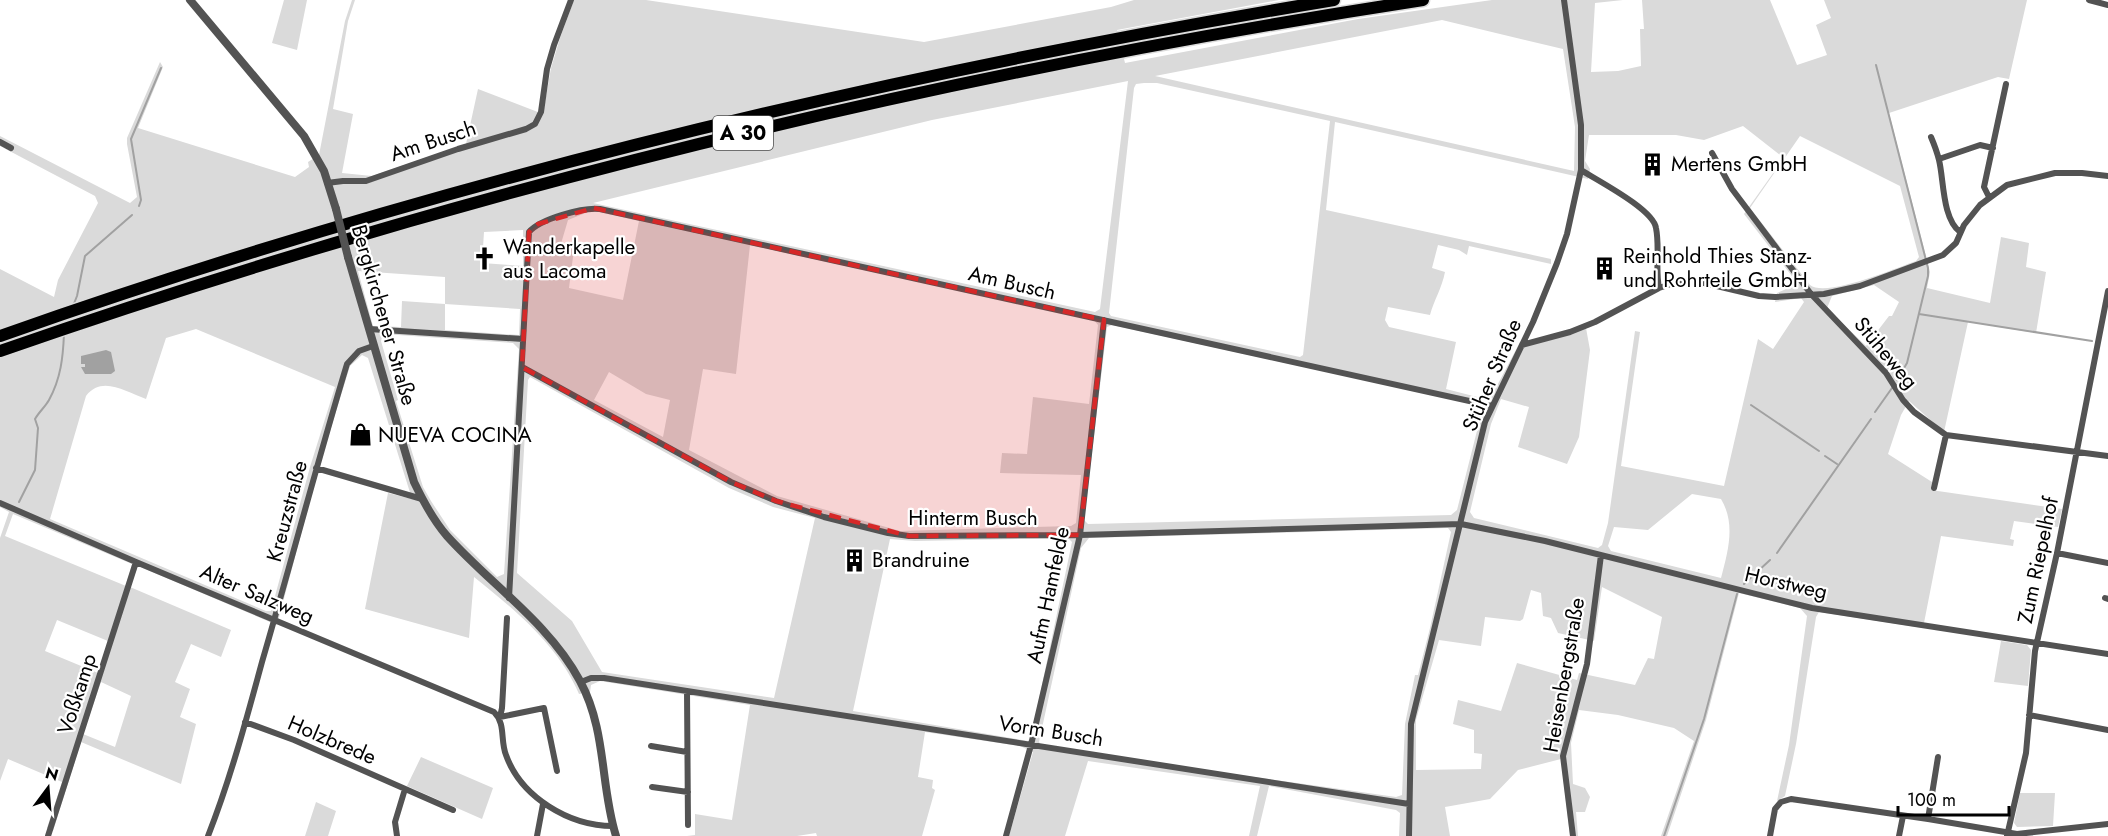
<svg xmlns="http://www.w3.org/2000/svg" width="2108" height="836" font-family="Jost,sans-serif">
<rect width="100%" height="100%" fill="#fff"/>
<!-- green -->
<path fill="#dadada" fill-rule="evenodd" d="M284 0H307L297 50 272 43Z
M352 0H355L348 21 333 109 353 114 342 173 372 176 466 144 478 89 543 114 551 68 560 38 574 0H646L924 42 1111 7 1134 0H1279L1117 30 1125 63 1358 19 1492 0H1623L1595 3 1591 72 1618 71 1641 66 1640 29H1644L1642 0H1770L1797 65 1827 55 1816 25 1831 18 1824 0H2027L2009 79 1998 77 1889 113 1930 272 1927 288 1990 303 2001 237 2029 243 2026 267 2046 272 2036 333 1968 322 1944 432 1909 401 1901 415 1888 454 1932 482 1931 490 2062 509 2058 527 2014 521 2010 539 2014 540 2013 546 1941 536 1923 628 1819 612 1816 617 1796 744 1785 796 1777 801 1789 745 1807 616 1800 608 1739 593 1706 720 1667 836H1661L1694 741 1674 728 1618 715 1579 710 1571 743 1573 784 1585 788 1590 797 1585 812H1576L1578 836H1570L1561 759 1518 770 1490 799 1445 807 1450 836H1399L1400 813 1396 810 1269 786 1257 836H1249L1260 786 1088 761 1065 836H1009L1033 752 1020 746 925 732 918 777 933 780 932 788 935 790 922 836H817L816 833 797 836H687L695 835V814L732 820 750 705 600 681 591 685 590 692 579 694C558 645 515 610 474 577L469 638 365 609 388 493 412 499 368 358 362 355 350 366 318 470 277 625 138 566 130 587 231 630 221 657 191 644 175 682 190 689 180 717 196 724 181 784 81 742 53 831 47 828 62 782 8 759 0 781V538L9 512 0 507V269L54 297 58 280 98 203 95 196 0 146V136L130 203 137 197 127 144V138L160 62 163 67 138 128 295 177 309 167 308 162 319 155 345 21ZM1442 20 1563 49 1575 127 1574 171 1155 76ZM1128 81 1100 309 1095 312 593 203 932 120ZM1144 83H1157L1330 121 1303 355 1300 357 1111 316 1109 313 1134 88 1136 84ZM1335 122 1588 179 1590 169 1585 161 1589 135H1676L1704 140 1743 126 1784 158 1744 214 1798 284 1777 293 1775 302 1801 298 1804 302 1773 349 1758 339 1724 486 1621 466 1640 332 1635 331 1608 523 1602 545 1598 548 1474 518 1470 512 1491 424 1501 399 1529 407 1518 447 1567 464 1579 437 1590 350 1586 328 1527 345 1520 342 1490 399H1485L1446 389 1456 342 1389 327 1385 320 1388 307 1430 315C1434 300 1442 288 1445 272L1432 268 1438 245 1459 250 1467 255 1469 246 1551 264V259L1326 210ZM1800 136 1900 186 1919 257 1916 261C1896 268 1826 298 1810 285L1750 208ZM588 212H599L639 221 623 300 569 288 574 249 560 247 568 220ZM523 230V266L482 263 484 232ZM750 245 1094 320 1098 325 1089 404 1033 397 1027 454 1002 453 1000 473 1081 475 1076 523 1071 526 900 531 777 496 689 450 703 369 736 374ZM358 271 445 277V304L402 301 401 327 373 326ZM1874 285 1899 302 1892 316H1889L1866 346 1827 308 1832 296ZM445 304 520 309 519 335 445 330ZM1112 325 1479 405 1482 411 1457 510 1451 515 1088 524 1084 520 1107 327ZM196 329 335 387 310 467 271 611H266L50 519 86 396C102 375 126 392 146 399L166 338ZM383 334 513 343 519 349 504 574 497 577 450 530 431 501 423 487 396 401 398 400 381 341ZM609 372 646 394 670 400 663 437 594 400ZM530 377 729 488 773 507 815 518 774 698 602 672 572 621 517 573 528 380ZM1692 494 1721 499C1736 524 1728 551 1721 578L1611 551 1608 546 1614 527 1648 530ZM13 514 132 564 126 586 5 536ZM1448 528 1451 532 1430 628 1418 675H1415L1405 724 1402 795 1396 797C1278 780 1159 765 1041 745L1039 742 1081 548 1089 538ZM1068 538 1072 542 1031 737 1028 741 853 711 890 539 915 541ZM1602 587 1662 617 1654 659 1648 658 1635 685 1579 673 1577 680 1517 663 1501 711 1458 700 1453 724 1474 730V753L1482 754 1481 769 1416 770V720L1439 640 1481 646 1485 617 1520 621 1523 619 1531 590 1541 593 1543 616 1551 618 1558 633 1594 641ZM57 620 108 641 98 673 45 651ZM101 682 131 696 115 747 83 734Z
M2001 641 2027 645 2031 650 2028 686 1994 682Z
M421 757 493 788 482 819 407 786Z
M2020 793H2055L2053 826 2017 827 2014 823Z
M316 802 336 811 328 836H305Z"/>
<!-- water -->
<path fill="#a1a1a1" d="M106 350 111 352 115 371 111 374H85L81 367H85V364H81V356Z"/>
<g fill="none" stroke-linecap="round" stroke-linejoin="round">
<!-- stream -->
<path stroke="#a1a1a1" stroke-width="2" d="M1876 65 1928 268V276L1907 363 1897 380
M139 206 141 200 131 139 161 68
M73 306 77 296 85 256 132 215
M1919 314 2092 341
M1751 405 1819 451
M1875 412 1892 388
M1825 456 1837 464
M19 502 35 470 38 428 35 419C39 412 45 407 49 400 61 378 63 357 64 334
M1777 553 1871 419
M1744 584 1770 560
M1664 836 1704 719 1737 594"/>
<defs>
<path id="motorway" d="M0 336C433 183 881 75 1334 0
M0 351C463 190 939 74 1423 0"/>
</defs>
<!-- motorway casing -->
<use href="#motorway" stroke="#dbdbdb" stroke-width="15"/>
<!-- minor -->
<path stroke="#535353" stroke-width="6" d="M2089 0 2108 5
M1931 137C1934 144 1937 152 1939 160 1944 180 1942 218 1960 232
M0 142 11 148
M1712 153 1732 189 1811 294 1886 373 1903 400 1914 412 1946 435 2108 456
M1939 159 1980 145 1993 148
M1581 170C1598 181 1653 209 1656 228 1660 248 1655 268 1659 288
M327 183 343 181H366L458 149 526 129 535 124 541 112 547 69 554 45 571 0
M1989 197 1984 187 2006 84
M369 329 523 339
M1522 345 1570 332 1595 322 1659 288 1677 282 1704 283 1759 296 1775 297 1824 294 1860 286 1943 255 1956 243 1964 225 1980 205 2007 185 2055 173H2082L2108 176
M522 367 731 482 776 501 824 517 888 533 909 536 1080 535 1461 524 1545 541 1812 608 2108 654
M316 468 422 499
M1934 488 1946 435
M0 503 136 562 494 712C506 724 500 740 506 755 521 797 569 826 613 826
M2057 553 2108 563
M509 598 529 232C540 219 583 207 600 209L1492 406
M2105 598 2108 599
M507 618 502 708 500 717 544 708 557 771
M581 682 591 678H604L1409 804
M687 691 688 825
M2029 715 2108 730
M245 722 294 740 453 810
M651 746 687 752
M652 787 688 792
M1928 819 1938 757
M48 836 136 562
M208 836C230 780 246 721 262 662 291 563 317 463 347 364L359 351 373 346
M397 836 395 822 405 789
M537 836 543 804
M1006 836 1031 745 1080 535 1104 320
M1409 836 1411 724 1485 422 1533 322 1557 263 1567 234 1581 170V125L1564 0
M1573 836 1563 756 1587 664 1601 555
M1770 836 1775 809 1781 802 1791 799 1928 819 2017 834 2108 824
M1899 836 1903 816
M2007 836 2026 753 2035 651 2057 553 2108 291"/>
<!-- tertiary -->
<path stroke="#535353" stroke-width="8" d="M190 0 304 136 324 171 336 209
M348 257 414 482C423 501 433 520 447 536 490 584 549 623 580 681 607 731 600 785 616 836"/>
<!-- motorway -->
<use href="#motorway" stroke="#000" stroke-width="12"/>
<!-- tertiary-bridge -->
<path stroke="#535353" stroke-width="8" d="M336 209 348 257"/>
</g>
<!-- marked area -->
<path fill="#d62828" fill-opacity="0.2" stroke="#d62828" stroke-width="4.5" stroke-dasharray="12 8" stroke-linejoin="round" d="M594 208 1104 320 1080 535 909 536 776 501 731 482 522 367 529 232 538 224Z"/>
<!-- icons -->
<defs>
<symbol id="building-bare" viewBox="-9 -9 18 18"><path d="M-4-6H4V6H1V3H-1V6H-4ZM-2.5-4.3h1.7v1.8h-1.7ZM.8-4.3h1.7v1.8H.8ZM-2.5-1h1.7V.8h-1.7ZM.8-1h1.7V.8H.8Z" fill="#000" stroke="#fff" stroke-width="2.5" paint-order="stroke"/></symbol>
<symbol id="church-bare" viewBox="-9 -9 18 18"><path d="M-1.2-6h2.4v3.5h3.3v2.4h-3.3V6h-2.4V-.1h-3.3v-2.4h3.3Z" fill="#000" stroke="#fff" stroke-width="2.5" paint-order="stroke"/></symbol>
<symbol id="shop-bare" viewBox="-9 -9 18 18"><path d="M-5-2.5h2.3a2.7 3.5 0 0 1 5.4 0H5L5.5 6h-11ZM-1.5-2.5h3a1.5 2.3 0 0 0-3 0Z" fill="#000" stroke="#fff" stroke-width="2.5" paint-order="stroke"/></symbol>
</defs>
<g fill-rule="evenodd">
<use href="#building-bare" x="1636" y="148" width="33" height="33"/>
<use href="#church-bare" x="468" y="242" width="33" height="33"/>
<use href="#building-bare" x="1588" y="252" width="33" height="33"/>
<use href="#shop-bare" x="344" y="418" width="33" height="33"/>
<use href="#building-bare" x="838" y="544" width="33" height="33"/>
</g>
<g text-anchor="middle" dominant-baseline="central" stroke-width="4.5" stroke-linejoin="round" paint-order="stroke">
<!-- shield labels -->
<rect fill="#fff" stroke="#4c4c4c" stroke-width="1.5" x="713" y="116" width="60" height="34" rx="4.5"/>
<g font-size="20" font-weight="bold" fill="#000">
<text x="743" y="133">A 30</text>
</g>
<!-- street labels -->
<g font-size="21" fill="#000" stroke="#fff">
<text transform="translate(433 141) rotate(-18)">Am Busch</text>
<text transform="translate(1012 283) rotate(13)">Am Busch</text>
<text transform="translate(384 315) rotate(74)">Bergkirchener Straße</text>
<text transform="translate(1886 353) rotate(50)">Stüheweg</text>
<text transform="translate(1492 375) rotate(-67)">Stüher Straße</text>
<text transform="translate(287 511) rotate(-75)">Kreuzstraße</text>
<text x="973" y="518">Hinterm Busch</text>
<text transform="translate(2038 560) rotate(-78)">Zum Riepelhof</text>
<text transform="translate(1786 583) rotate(13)">Horstweg</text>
<text transform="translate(257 594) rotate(23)">Alter Salzweg</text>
<text transform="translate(1048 595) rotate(-78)">Aufm Hamfelde</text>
<text transform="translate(1564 675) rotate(-80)">Heisenbergstraße</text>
<text transform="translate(77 694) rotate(-72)">Voßkamp</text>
<text transform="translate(1051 731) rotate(9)">Vorm Busch</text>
<text transform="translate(332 740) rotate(23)">Holzbrede</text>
</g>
<!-- poi labels -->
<g font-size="21" fill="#000" stroke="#fff" text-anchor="start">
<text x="1671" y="164">Mertens GmbH</text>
<text x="503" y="247">Wanderkapelle<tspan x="503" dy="24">aus Lacoma</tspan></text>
<text x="1623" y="256">Reinhold Thies Stanz-<tspan x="1623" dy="24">und Rohrteile GmbH</tspan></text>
<text x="378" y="435">NUEVA COCINA</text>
<text x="872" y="560">Brandruine</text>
</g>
</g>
<!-- north arrow -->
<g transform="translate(48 788) rotate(16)" stroke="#ffffff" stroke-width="4.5" paint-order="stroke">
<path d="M0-4.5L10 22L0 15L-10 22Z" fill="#000000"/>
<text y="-9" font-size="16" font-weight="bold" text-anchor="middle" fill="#000000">N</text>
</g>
<!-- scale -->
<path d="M1898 806v9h111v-9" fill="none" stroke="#000000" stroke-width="3"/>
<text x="1907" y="806" font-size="18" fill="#000000" stroke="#ffffff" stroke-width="4.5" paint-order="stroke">100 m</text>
</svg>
